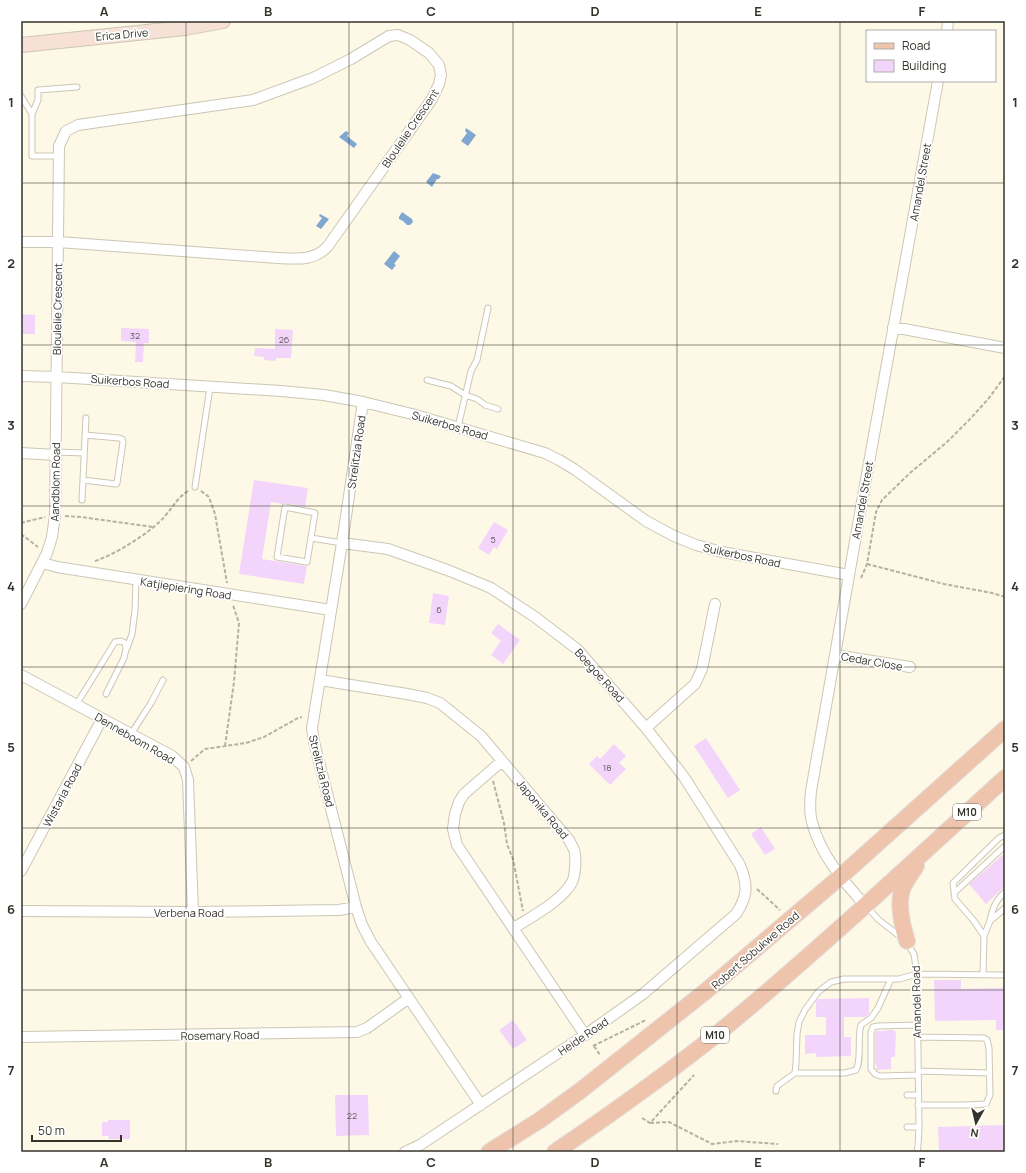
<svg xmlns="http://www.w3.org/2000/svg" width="1026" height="1173" font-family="Manrope,sans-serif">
<rect width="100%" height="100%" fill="#fef9e6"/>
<!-- water -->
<path fill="#80a7d1" d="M466 128 476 135 468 146 461 141 467 133 465 131Z
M346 131 349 133 347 136 357 144 354 148 339 137Z
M433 173 441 176 439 179H437L432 187 426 182Z
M402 212 412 219 413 222 410 225H407L403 221 399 219V217Z
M320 214 329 219 321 229 316 226 322 218 319 216Z
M394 251 400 256 394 264 396 265 392 270 384 264Z"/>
<!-- building -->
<path fill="#f3d5fb" d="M21 314 35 315V334H21Z
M121 328 149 329V343H144L143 362H135L136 342 121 341Z
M275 329 293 330 291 358H276V361L264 360V357L254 356 255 348 275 349Z
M254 480 308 488 305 507 286 503 282 504 271 502 262 559 307 566 304 584 239 574Z
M494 522 508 530 497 549 494 547 489 555 478 548Z
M433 593 449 596 445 625 429 623Z
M498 624 520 640 503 664 491 655 501 641 491 633Z
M706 738 740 790 728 798 694 746Z
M614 744 626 756 619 763 626 769 610 785 589 764 597 756 600 759Z
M761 827 775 849 765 855 751 834Z
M1005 853V888L1002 889 986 904 969 884Z
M934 980H961V989L1005 988V1030H996V1020L935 1021Z
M869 998V1013L868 1015 865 1017H844V1037H851V1056L816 1057V1053L805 1054V1035H826V1017H816V1002L818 999Z
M513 1020 527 1040 513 1049 499 1030Z
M888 1030H893L896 1032 895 1057H891V1069L877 1070 876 1064H875V1033L876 1031H884Z
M335 1095H368L369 1135 336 1136Z
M108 1120H130V1139H108L109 1136H102V1122H108Z
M1005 1125V1152H939L938 1127Z"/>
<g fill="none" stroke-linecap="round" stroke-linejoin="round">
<defs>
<path id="lane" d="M21 96 32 114V156H59
M32 114 38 100V90L77 87
M427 380 451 386 465 395 477 399 485 405 498 409
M458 427 471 371 477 360 488 308
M56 452 84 453
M83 480 116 484 117 483 123 442 122 439 119 438 85 435
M195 487 210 387
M82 500 86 418
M285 507 315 513 307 562 277 557Z
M311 538 342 543
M127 648 132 634 135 610 136 580
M76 705 115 642 121 641 125 643 126 649 124 658 106 694
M131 734 151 703 163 680
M954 893 1005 846
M867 907 879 920 902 938
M990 920C993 908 995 901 1005 892
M984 936 974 921 955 899 953 883 999 838 1005 835
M907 943 914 954 917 974 919 1127 918 1146 917 1152
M983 974 984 936 990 921 1005 908
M917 1025 878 1026 873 1027 871 1032V1069L875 1074 880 1076 918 1075
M917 1037 984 1038 987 1040 989 1048 990 1095 986 1104 966 1105H918
M918 1071 989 1073
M795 1073H845L856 1070C862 1060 857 1038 861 1025L871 1018 878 1008 891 979
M776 1091 777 1086 795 1073 796 1063 797 1034 799 1022 805 1010 818 992 831 982 844 979H899L917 974 1005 975
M907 1095H918
M907 1127H919"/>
<path id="street" d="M947 31 948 21
M21 242H58L278 258C297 259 315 261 328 246L432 99 439 84 441 75 439 65 429 53 410 40 398 35 389 36 351 59 313 78 253 100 78 125 66 131 59 146 55 515 52 537 47 553 21 604
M893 327 1005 348
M21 376 57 377 281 391 324 395 363 402 412 414 545 453 559 460 574 469 646 521 674 536 696 545 722 552 849 575
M363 402 342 543 312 728 314 742 356 907 362 925 371 942 481 1105
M21 453 56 455
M342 543 388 549 450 571 491 588 535 617 577 649 646 728 684 777 740 865C748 885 748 896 736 914L643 994 585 1035 420 1145 405 1152
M43 563 57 567 331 610
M835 655 910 667
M21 675 172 756 184 767 188 780 193 912
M320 680 407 694 427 698 440 703 481 736 569 840C571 844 575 850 575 854 576 860 575 877 572 882 563 900 531 917 514 928
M646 728 695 684 702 669 715 604
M502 761 464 794 459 802 455 814 453 829 457 845 585 1035
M21 871 102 719
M865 905C843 881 820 854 812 822 809 812 810 801 811 791L863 496 938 81
M21 911 193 912 339 910 356 907
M21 1037 357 1032 367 1028 409 998"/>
<path id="secondary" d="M21 45 185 28 223 21"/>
<path id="primary" d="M907 941C902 925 896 901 904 885 908 878 912 872 916 866
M489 1152 540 1120 580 1091 706 991 840 877 1005 729
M555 1152C614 1112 673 1070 728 1025 823 946 914 861 1005 778"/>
</defs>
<!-- lane casing -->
<use href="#lane" stroke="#ccc7b5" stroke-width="7"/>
<!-- street casing -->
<use href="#street" stroke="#ccc7b5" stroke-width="12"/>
<!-- secondary casing -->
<use href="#secondary" stroke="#ccc7b5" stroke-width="16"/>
<!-- primary casing -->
<use href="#primary" stroke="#e3e2e1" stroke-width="18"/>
<!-- path -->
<path stroke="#b6b2a3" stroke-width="2" stroke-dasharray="4 2" stroke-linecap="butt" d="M201 491 209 497 215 514 227 583
M65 516 81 517 153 527
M21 523 45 517
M21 534 38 547
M95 561C114 555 152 532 165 516 174 506 176 499 188 491
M867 564 944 584 992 593 1005 597
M861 578 867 564 876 512 882 500 910 473 947 442 971 418 989 398 1005 376
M225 746 234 682 239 623 233 605
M191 761 205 749 246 743 264 737 298 718 302 717
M493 781 504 823 507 844 513 859 523 911
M757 889 780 910
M593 1046 646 1020
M594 1046 600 1055
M642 1118 650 1123 694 1075
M650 1123 669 1122 712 1144 736 1141 778 1144"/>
<!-- lane -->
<use href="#lane" stroke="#fff" stroke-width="5"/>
<!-- street -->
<use href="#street" stroke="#fff" stroke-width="10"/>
<!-- secondary -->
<use href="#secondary" stroke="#f7e1d6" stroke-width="14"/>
<!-- primary -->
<use href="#primary" stroke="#efc4ac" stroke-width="16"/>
</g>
<!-- grid -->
<path fill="none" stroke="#34332b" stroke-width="1" stroke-opacity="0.55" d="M186 21V1152M349 21V1152M513 21V1152M677 21V1152M840 21V1152M21 183H1005M21 345H1005M21 506H1005M21 667H1005M21 828H1005M21 990H1005"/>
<g text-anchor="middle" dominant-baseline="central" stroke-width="3.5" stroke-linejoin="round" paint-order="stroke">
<!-- number labels -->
<g font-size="9" fill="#645c5f">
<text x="135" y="335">32</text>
<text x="284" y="339">26</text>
<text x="493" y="539">5</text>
<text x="439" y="609">6</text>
<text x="607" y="767">18</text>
<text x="352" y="1115">22</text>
</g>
<!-- shield labels -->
<g fill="#fff" stroke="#71706b" stroke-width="1">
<rect x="953" y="804" width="28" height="16" rx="3"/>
<rect x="701" y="1027" width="28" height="16" rx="3"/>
</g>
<g font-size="10" font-weight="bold" fill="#34332b">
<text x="967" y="812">M10</text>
<text x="715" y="1035">M10</text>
</g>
<!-- street labels -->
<g font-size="11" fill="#34332b" stroke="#fff">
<text transform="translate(122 34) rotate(-5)">Erica Drive</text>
<text transform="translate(410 128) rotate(-56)">Bloulelie Crescent</text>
<text transform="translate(920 182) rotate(-80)">Amandel Street</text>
<text transform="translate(57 309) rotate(-89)">Bloulelie Crescent</text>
<text transform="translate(130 381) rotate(4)">Suikerbos Road</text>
<text transform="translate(450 425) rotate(16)">Suikerbos Road</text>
<text transform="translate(356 452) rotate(-82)">Strelitzia Road</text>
<text transform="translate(55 482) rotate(-89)">Aandblom Road</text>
<text transform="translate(862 500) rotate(-80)">Amandel Street</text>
<text transform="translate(742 555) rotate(12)">Suikerbos Road</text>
<text transform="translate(186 588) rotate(9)">Katjiepiering Road</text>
<text transform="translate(872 661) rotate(10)">Cedar Close</text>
<text transform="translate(600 675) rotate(48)">Boegoe Road</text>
<text transform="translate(135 738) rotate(30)">Denneboom Road</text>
<text transform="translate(322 771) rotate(76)">Strelitzia Road</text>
<text transform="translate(62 795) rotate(-62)">Wistaria Road</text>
<text transform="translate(543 809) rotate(50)">Japonika Road</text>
<text x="189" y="912">Verbena Road</text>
<text transform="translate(755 950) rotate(-41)">Robert Sobukwe Road</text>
<text transform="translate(916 1002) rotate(-91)">Amandel Road</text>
<text transform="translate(220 1035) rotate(-1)">Rosemary Road</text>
<text transform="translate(583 1036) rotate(-34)">Heide Road</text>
</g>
</g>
<!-- border -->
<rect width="1026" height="1173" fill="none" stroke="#ffffff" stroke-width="44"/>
<!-- legend -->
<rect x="866" y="30" width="130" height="52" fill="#ffffff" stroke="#aeadaa"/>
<rect x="874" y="43" width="20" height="6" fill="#efc4ac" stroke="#aeadaa"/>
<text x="902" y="50" font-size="12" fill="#34332b">Road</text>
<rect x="874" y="60" width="20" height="12" fill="#f3d5fb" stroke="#aeadaa"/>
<text x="902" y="70" font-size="12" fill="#34332b">Building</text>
<!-- north arrow -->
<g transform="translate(976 1123) rotate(188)" stroke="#ffffff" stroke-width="3" paint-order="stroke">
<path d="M0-3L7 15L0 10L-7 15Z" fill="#34332b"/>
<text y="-6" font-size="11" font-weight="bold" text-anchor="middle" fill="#34332b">N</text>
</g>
<!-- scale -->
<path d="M32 1135v6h89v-6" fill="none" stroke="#34332b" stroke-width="2"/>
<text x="38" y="1135" font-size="12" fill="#34332b" stroke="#ffffff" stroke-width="3" paint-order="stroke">50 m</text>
<rect x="22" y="22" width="982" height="1129" fill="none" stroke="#34332b" stroke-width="1.5"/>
<g font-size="13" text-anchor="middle" font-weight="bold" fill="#34332b">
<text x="104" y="16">A</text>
<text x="268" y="16">B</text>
<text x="431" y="16">C</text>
<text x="595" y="16">D</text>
<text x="758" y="16">E</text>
<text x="922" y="16">F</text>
<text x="11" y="107">1</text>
<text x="1015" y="107">1</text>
<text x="11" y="268">2</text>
<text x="1015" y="268">2</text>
<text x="11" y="430">3</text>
<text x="1015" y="430">3</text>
<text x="11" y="591">4</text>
<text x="1015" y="591">4</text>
<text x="11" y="752">5</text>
<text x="1015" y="752">5</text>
<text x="11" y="914">6</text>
<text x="1015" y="914">6</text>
<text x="11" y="1075">7</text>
<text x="1015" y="1075">7</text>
<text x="104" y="1167">A</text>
<text x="268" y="1167">B</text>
<text x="431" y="1167">C</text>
<text x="595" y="1167">D</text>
<text x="758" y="1167">E</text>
<text x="922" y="1167">F</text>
</g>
</svg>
